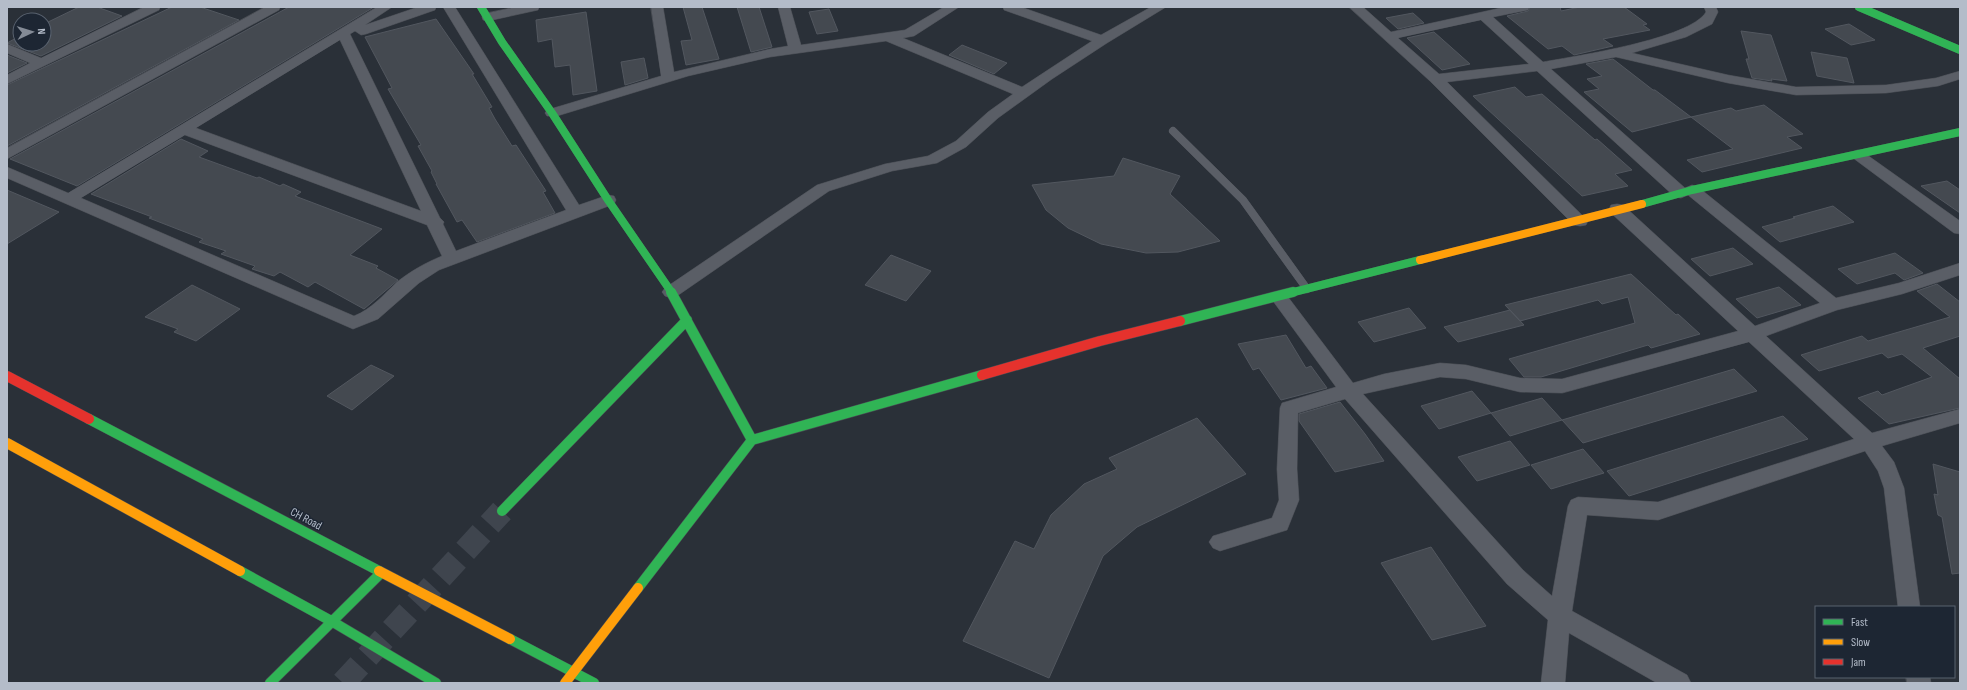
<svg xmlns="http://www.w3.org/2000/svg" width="1967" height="690" font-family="'Sofia Sans Condensed',sans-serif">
<rect width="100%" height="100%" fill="#2a3038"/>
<!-- building -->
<path fill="#444950" stroke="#52575f" d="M79 7H97L122 16 41 56 7 43 20 36V44H44V24Z
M172 7H200L239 20 7 146V85Z
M289 7H374L77 186 10 159Z
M683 7H702L719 59 686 65 681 41 692 40Z
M737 7H759L772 47 751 52Z
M1530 7H1560L1561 11 1580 7H1624L1647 24 1643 25 1650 30 1603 39 1613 46 1574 55 1562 46 1548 49 1507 16 1528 11Z
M829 9 838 31 817 34 809 12Z
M586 12 597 91 573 95 570 65 555 67 552 39 538 42 536 20Z
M1413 13 1424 23 1398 29 1386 18Z
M436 19 474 74H472L492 107 489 108 495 119 512 146 516 145 546 191 543 192 555 213 477 242 462 220 457 222 436 184H437L431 172 432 171 418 146 421 145 388 89 392 88 365 37Z
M1849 24 1875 40 1851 45 1825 29Z
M1741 31 1771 35 1787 81 1771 79 1772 81 1752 78 1746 59H1749Z
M1434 32 1470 64 1442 70 1407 38Z
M962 45 1007 63 994 74 949 55Z
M1811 52 1847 58 1854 83 1817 76Z
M7 55 27 63 7 73Z
M644 58 648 78 625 85 621 62Z
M1613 59 1653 90H1655L1691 117 1632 132 1584 92 1599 89 1587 79 1602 76 1586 64Z
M1515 87 1526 97 1542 94 1595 140 1597 139 1632 170 1615 174 1628 186 1582 196 1473 96Z
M1764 105 1803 134 1787 137 1802 148 1702 172 1687 160 1733 149 1691 117 1731 108 1736 111Z
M181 139 208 151 199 157 257 178 259 177 280 186 283 184 301 192 295 196 382 229 350 255 378 266 376 268 398 280 364 309 315 282 308 287 280 272 274 276 252 269 255 266 221 254 226 251 199 242 203 239 149 218 152 217 91 194Z
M1123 158 1180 176 1170 194 1220 241 1178 252 1146 253 1101 244 1068 228 1046 210 1032 185 1114 176Z
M1947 181 1960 190V213L1921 186Z
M7 190 59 212 7 244Z
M1833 206 1854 222 1780 242 1762 227 1795 218 1793 217Z
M1733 248 1753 264 1710 276 1691 259Z
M1895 253 1923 273 1904 280 1895 273 1857 284 1838 269Z
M891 255 931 271 906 301 865 285Z
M1631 274 1676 315 1678 314 1700 334 1651 348 1648 345 1541 377H1524L1509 359 1635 323 1628 297 1602 304 1598 300 1520 321 1505 305Z
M1937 284 1960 302V336L1923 348 1960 379V408L1889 424 1858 398 1878 391 1882 395 1932 377 1902 354 1888 358 1882 353 1819 371 1801 355 1862 336 1868 341 1950 317 1917 291Z
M192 285 240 309 196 341 174 332 178 329 145 317Z
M1779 287 1801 305 1757 318 1736 299Z
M1409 308 1426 328 1374 342 1358 322Z
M1510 310 1524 325 1458 342 1444 327Z
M1286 335 1306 368 1311 366 1327 388 1281 400 1259 368 1253 370 1238 344Z
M371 365 394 376 352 410 327 396Z
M1734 369 1757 391 1583 443 1562 420Z
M1472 391 1491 413 1439 429 1421 406Z
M1542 398 1562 420 1510 436 1491 413Z
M1340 402 1365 434 1384 461 1335 472 1299 421V414Z
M1783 416 1808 439 1629 496 1607 471Z
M1197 418 1246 474 1137 527 1103 556 1049 678 963 641 1015 541 1034 549 1051 515 1084 484 1117 469 1109 458Z
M1510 441 1530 465 1477 481 1458 457Z
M1583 449 1604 473 1551 489 1531 465Z
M1933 464 1960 472V573L1952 574 1942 517 1938 515 1934 494 1938 495Z
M1431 547 1453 579 1486 626 1432 640 1381 563Z"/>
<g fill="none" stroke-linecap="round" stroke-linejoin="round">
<!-- secondary-tunnel -->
<path stroke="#3f454e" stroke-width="24" stroke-dasharray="24 12" stroke-linecap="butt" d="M343 683 502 511"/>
<defs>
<path id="lane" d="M1173 131 1243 200 1307 289"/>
<path id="street" d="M144 7H160L159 10 7 84V75L30 63 7 53V44L41 58Z
M265 7H280L279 10 7 159V148Z
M377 7H392L365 25 418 7H436L435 10 366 34 361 35 355 31 350 34 440 218 444 222 443 224 456 251 566 210 443 7H455L579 205 608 195 614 196 616 200 614 204 439 270 419 283 378 319 353 329 7 178V167L68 193ZM340 40 421 211 196 128ZM185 135 427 225 442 256C425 263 411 271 397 282 383 295 372 309 354 316L81 198Z
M516 7H539L538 10 488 21 483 20 482 17 483 14Z
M651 7H663L674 72 770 49 788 46 778 7H790L801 45 905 30 944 7H959L914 36 903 38 1022 87 1092 41 1004 10 1003 7H1021L1101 35 1151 7H1166L1107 43 1052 79 998 118 966 147 937 163 892 171 829 191 677 296 671 298 665 296 662 292 665 288 817 185 885 164 928 156 956 141 988 112 1013 94 886 41 770 57 688 76 557 116H547L545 113 547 110 661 76Z
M1349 7H1363L1391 32 1505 7H1529L1528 10 1493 17 1543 62C1576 56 1690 39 1706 12L1704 7H1716L1718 12 1712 24 1686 37 1632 53 1728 75 1796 87 1886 85 1936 78 1960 71V79L1938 86 1886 93 1796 95 1728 83 1616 57 1551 69 1685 188 1692 185 1698 187 1836 298 1899 283 1960 263V275L1902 294 1837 310 1766 336 1872 433 1960 409V423L1882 446 1894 462 1904 488 1920 607H1898L1884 488 1878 471 1865 451 1658 520 1587 515 1572 611 1687 675 1691 683H1657L1569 633 1565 683H1541L1548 620 1507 584 1345 399 1298 413 1297 469 1299 500 1287 530 1220 551 1213 548 1209 542 1213 536 1272 518 1279 500 1277 469 1280 408 1282 403 1336 387 1273 301 1270 297 1273 293 1279 291 1285 293 1353 383 1384 374 1440 363 1466 365 1520 378 1562 379 1738 331 1611 213 1609 209 1611 205 1617 204 1623 205 1755 326 1820 303 1688 195 1681 198 1675 197 1537 71 1447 82 1588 221 1586 225 1580 226 1574 225 1431 82ZM1481 20 1529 64 1439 74 1398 38ZM1749 342 1854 439 1658 502 1578 497 1571 500 1568 506 1552 596 1523 570 1363 394 1440 377 1466 379 1520 392 1562 393Z
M1858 150 1863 152 1960 221V234L1954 233 1853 158 1850 155 1853 152Z
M1906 677H1930L1931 683H1907Z"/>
<path id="fast-far1" d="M481 7 502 42 552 113 608 200 672 293
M1859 7 1960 50
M1642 204 1692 190 1960 132
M1290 293 1420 260"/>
<path id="fast" d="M671 292 752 440
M1180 321 1293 292
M89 419 379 571
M502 511 687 320
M240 571 333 622 436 683
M638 588 752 440 982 375
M510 639 594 683
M270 683 381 573"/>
<path id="slow-far1" d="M1420 260 1642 204"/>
<path id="slow" d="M7 443 240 571
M379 571 510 639
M565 683 638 588"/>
<path id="jam" d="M982 375 1100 341 1180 321
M7 376 89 419"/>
</defs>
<!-- lane casing -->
<use href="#lane" stroke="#484c53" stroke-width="8"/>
<!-- street casing -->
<use href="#street" stroke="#484c53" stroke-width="1"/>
<!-- fast-far1 casing -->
<use href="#fast-far1" stroke="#484c53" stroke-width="8"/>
<!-- fast casing -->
<use href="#fast" stroke="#484c53" stroke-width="11"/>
<!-- slow-far1 casing -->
<use href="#slow-far1" stroke="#484c53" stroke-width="8"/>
<!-- slow casing -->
<use href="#slow" stroke="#484c53" stroke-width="11"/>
<!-- jam casing -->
<use href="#jam" stroke="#484c53" stroke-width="11"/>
<!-- lane -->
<use href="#lane" stroke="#5a5e66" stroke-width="8"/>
<!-- street -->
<use href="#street" fill="#5a5e66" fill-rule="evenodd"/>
<!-- fast-far1 -->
<use href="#fast-far1" stroke="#30b455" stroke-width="8"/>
<!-- fast -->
<use href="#fast" stroke="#30b455" stroke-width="10"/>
<!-- slow-far1 -->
<use href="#slow-far1" stroke="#ff9f0a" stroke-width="8"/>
<!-- slow -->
<use href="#slow" stroke="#ff9f0a" stroke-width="10"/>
<!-- jam -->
<use href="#jam" stroke="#e5322d" stroke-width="10"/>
</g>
<g text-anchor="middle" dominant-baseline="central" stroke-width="3" stroke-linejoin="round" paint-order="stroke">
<!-- street labels -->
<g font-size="12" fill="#b4bcc9" stroke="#1d2633">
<text transform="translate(306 519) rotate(28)">CH Road</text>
</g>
</g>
<!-- border -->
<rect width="1967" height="690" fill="none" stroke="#b4bcc9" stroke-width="16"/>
<!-- legend -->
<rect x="1815" y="606" width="140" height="72" fill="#1d2633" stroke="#59626f"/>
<rect x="1823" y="619" width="20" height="6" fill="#30b455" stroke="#59626f"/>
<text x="1851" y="626" font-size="12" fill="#b4bcc9">Fast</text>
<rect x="1823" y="639" width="20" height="6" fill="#ff9f0a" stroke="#59626f"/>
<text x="1851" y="646" font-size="12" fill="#b4bcc9">Slow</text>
<rect x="1823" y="659" width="20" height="6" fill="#e5322d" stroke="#59626f"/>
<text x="1851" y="666" font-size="12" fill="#b4bcc9">Jam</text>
<!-- north arrow -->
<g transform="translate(32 32) rotate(86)"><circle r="19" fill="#1d2633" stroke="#59626f"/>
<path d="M0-3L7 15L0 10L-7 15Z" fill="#848b96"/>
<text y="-6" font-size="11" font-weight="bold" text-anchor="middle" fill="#b4bcc9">N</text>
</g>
</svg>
